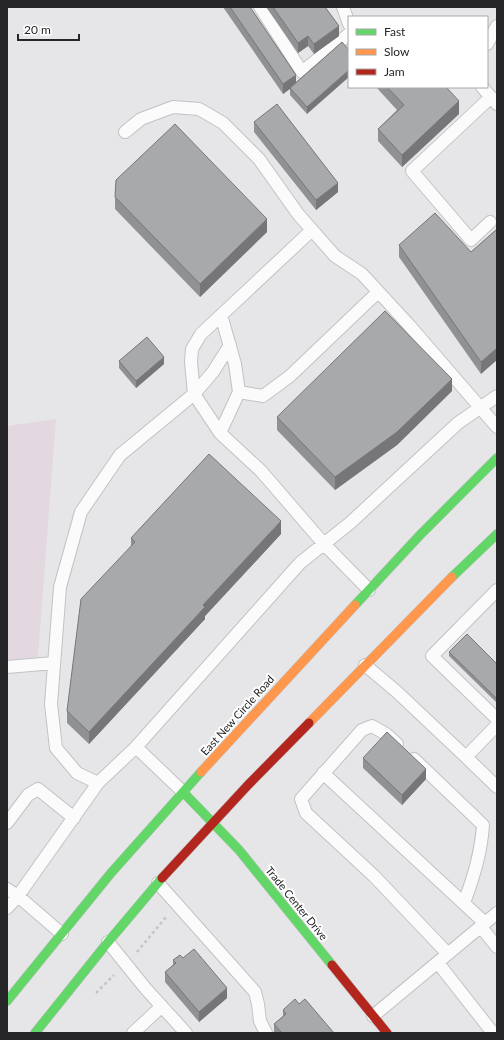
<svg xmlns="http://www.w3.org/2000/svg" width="504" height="1040" font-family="Lato,sans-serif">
<rect width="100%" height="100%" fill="#e6e6e9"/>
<!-- green -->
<path fill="#e3d8e0" d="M56 419 38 657 7 662V426Z"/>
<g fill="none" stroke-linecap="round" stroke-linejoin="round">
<defs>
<path id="lane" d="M260 7 302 72 349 34
M343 7 349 24
M487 44 497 26
M482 87 497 104
M125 132 141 119 173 107 199 109 223 123 259 159 298 214 312 230 335 256 362 274 409 325 497 427
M490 222 471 240 412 171 491 97
M230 345 213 372 194 394 220 433 261 471 324 544 369 590
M239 392 263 396 290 376 378 292
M220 433 239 392 235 364 221 315
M497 590 432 656 497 719
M365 665 396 691 466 757 497 725
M7 667 54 663
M397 744 386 734 372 726 362 730 301 799 306 813 374 876 448 954
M136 747 183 792
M466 757 497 787
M414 759 483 825C481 853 474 876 464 903
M323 773 485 923
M98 783 77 773 56 748 51 704 60 587 81 512 120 455 194 394 191 362 192 349 201 334 312 230
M7 823 28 795 38 789 74 818
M158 883 255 992 258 1004 260 1021 266 1033
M7 889 18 896 62 934
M7 908 18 896 98 783 136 747 300 563 350 523 458 423 497 396
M481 927 497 947
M108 942 146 989 186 1033
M438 963 493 1033
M373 1016 497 913
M133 1033 162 1006"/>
<path id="fast" d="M452 577 497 534
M355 605 420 535 497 458
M183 792 239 850 332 965
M7 1001 111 873 201 772
M35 1033 108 942 162 878"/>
<path id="slow" d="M309 723 452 577
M201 772 355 605"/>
<path id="jam" d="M162 878 248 785 309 723
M332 965 387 1033"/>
</defs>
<!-- lane casing -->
<use href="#lane" stroke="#c2c2c5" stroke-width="14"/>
<!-- fast casing -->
<use href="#fast" stroke="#c2c2c5" stroke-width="10"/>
<!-- slow casing -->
<use href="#slow" stroke="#c2c2c5" stroke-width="10"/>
<!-- jam casing -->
<use href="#jam" stroke="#c2c2c5" stroke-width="10"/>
<!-- path -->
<path stroke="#c4c4c4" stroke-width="2.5" stroke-dasharray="3 3" stroke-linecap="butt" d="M137 952 166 917
M96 993 114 975"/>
<!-- lane -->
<use href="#lane" stroke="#fbfbfc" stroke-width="12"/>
<!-- fast -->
<use href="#fast" stroke="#63d668" stroke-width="9"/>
<!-- slow -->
<use href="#slow" stroke="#ff974d" stroke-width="9"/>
<!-- jam -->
<use href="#jam" stroke="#b3261e" stroke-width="9"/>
</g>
<!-- wall -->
<path fill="#909193" d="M223 7H250L296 82 342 42 307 114 290 95V89L283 94Z
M266 7H325L339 36 314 54 308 46 298 53Z
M376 87H446L459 114 402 167 378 141V129L397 110Z
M254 122 338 192 316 210 254 132Z
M115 197 267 232 200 297 115 209Z
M497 229 481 374 399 257V245L471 252Z
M119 361 164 364 136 388 119 368Z
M452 391 397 445 335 490 277 430V417Z
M281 534 205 616V619L89 744 67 723V711L131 546V538Z
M449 652 497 664V703L449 656Z
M363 758 426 779 402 805 363 768Z
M183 958 227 998 199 1022 165 982V972L173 965V960Z
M299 1004 334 1033H274V1024L283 1016V1010Z"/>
<!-- shaded-wall -->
<path fill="#767678" d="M339 26V36L314 54V44Z
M308 36V46L298 53V43Z
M349 70V77L307 114V107Z
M296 75V84L283 94V84Z
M459 101V114L402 167V155Z
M338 183V192L316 210V200Z
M267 219V232L200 297V284Z
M497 348V360L481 374V362Z
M164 357V364L136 388V381Z
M452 379V391L397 445 335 490V477Z
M281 521V534L205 616V619L89 744V732L203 605Z
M426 769V779L402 805V795Z
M227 988V998L199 1022V1012Z"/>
<!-- building -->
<path fill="#a8a9ab" stroke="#767678" d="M230 7H250L296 75 283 84Z
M273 7H325L339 26 314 44 308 36 298 43Z
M342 42 349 50V70L307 107 290 88Z
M387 87H446L459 101 402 155 378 129 404 105Z
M277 104 338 183 316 200 254 122Z
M175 124 267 219 200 284 115 197 116 180Z
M435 213 471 252 497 229V348L481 362 399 245Z
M385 311 452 379 397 432 335 477 277 417Z
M147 337 164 357 136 381 119 361Z
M209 454 281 521 203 605 205 607 89 732 67 711 81 599 135 542 131 538Z
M467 634 497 664V699L449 652Z
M387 732 426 769 402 795 363 758Z
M194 949 227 988 199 1012 165 972 176 963 173 960 180 955 183 958Z
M295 999 299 1004 305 999 334 1033H282L274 1024 286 1014 283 1010Z"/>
<g text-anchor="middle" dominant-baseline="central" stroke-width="4" stroke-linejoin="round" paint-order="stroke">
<!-- street labels -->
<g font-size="11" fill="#262628" stroke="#fff">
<text transform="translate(237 715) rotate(-48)">East New Circle Road</text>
<text transform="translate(297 903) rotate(51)">Trade Center Drive</text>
</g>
</g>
<!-- border -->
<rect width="504" height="1040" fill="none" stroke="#262628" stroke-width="16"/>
<!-- legend -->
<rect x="348" y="16" width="140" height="72" fill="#ffffff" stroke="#a8a8a9"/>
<rect x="356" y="29" width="20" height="6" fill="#63d668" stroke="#a8a8a9"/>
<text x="384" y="36" font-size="12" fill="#262628">Fast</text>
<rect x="356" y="49" width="20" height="6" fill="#ff974d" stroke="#a8a8a9"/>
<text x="384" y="56" font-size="12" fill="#262628">Slow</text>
<rect x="356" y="69" width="20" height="6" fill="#b3261e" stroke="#a8a8a9"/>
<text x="384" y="76" font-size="12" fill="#262628">Jam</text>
<!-- scale -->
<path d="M18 34v6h61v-6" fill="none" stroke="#262628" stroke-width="2"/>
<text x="24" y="34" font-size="12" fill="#262628" stroke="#ffffff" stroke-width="3" paint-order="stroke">20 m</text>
</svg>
